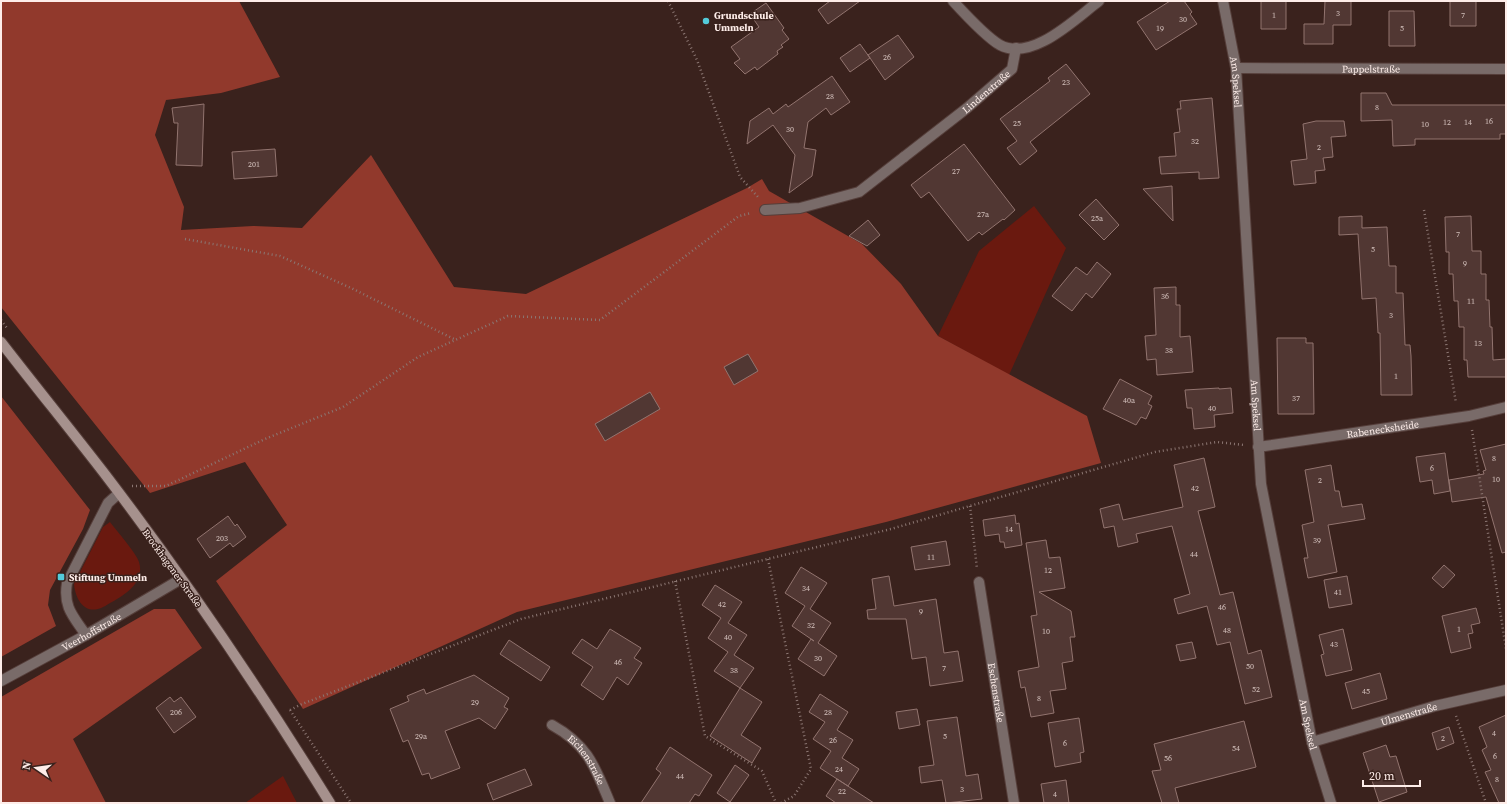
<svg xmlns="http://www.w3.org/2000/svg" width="1507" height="804" font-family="'Source Serif 4',serif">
<rect width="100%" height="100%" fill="#3a221d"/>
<!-- green -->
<path fill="#6a190f" d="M1034 206 1066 248 1009 375 938 336 979 251Z
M110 522C116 530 137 554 139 562 145 582 126 594 112 602 108 604 103 608 98 609 82 613 75 596 74 584L103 527Z
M283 776 297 803H245Z"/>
<!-- forest -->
<path fill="#91392c" d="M1 1H239L280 77 221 93 166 100 155 135 184 207 181 230 253 226 302 228 371 155 454 287 526 294 747 188 762 179 769 191 862 244 901 284 938 336 1087 416 1101 463 886 522 517 612 303 709 216 581 287 525 245 462 150 493 1 307Z
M1 396 90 510 83 529 50 590 48 605 56 626 1 657Z
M154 609H175L202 648 73 739 106 803H1V697Z"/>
<!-- building -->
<path fill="#513733" stroke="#92746f" d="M830 1H860L828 24 818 10Z
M1170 1H1184L1192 12 1190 14 1197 24 1156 50 1137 22Z
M1261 1H1286V29H1261Z
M1325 1H1351V25H1333V44H1304V24H1324Z
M1450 1H1476V26H1450Z
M766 3 784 28 782 30 789 39 781 45 783 47 777 51 778 54 757 70 755 67 745 74 734 63 740 59 731 47 759 27 750 14Z
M1389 11H1414L1415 46H1389Z
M898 35 914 57 885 80 868 55Z
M860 44 870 58 850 72 840 58Z
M1066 64 1090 94 1030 142 1037 151 1020 165 1007 148 1017 141 1000 119 1050 81 1048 78Z
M832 76 850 102 831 115 826 108 808 122 804 148 816 150 812 176 789 193 795 155 773 125 747 144 750 121 769 108 773 114 786 104 788 107Z
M1361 93H1386L1392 105H1506V134H1500V139H1415V145L1393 146 1392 120 1361 121Z
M1212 98 1219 178 1199 179V172L1161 174 1159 157 1176 156 1174 133 1180 132 1177 109H1181L1180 101Z
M204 104 202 166 176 165 178 123H174L172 108Z
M1316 121H1344L1346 136 1331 137 1333 157 1323 158 1325 170 1315 171 1316 183 1294 185 1291 161 1307 159 1303 124Z
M964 144 1015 210 1004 220 1003 219 982 235 979 232 968 241 929 192 921 198 911 185Z
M275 149 277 176 234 179 232 152Z
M1172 186 1173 221 1143 189Z
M1096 199 1119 225 1104 240 1079 215Z
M1362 216V228L1387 227 1389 266H1396V293H1403L1405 345H1410L1411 356 1412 395H1381L1380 333H1378L1376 298 1362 299 1358 234 1339 235V217Z
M1471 216 1472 251H1481V274H1486V300H1489L1490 327H1492L1493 360 1506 359V377H1468L1467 360H1464V327H1459L1458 301H1454L1453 274H1449V252H1446L1445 217Z
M868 220 880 235 867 246 849 236Z
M1097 262 1111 274 1092 298 1086 293 1072 311 1052 296 1076 267 1087 275Z
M1176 287V305H1180V337L1190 336 1193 372 1157 375 1156 359 1147 360 1145 336 1156 335 1154 288Z
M1277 338H1306V343H1313L1314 414H1278Z
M748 354 758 371 734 385 724 367Z
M1120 379 1152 396 1148 404 1152 406 1146 419 1141 417 1136 425 1103 409Z
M1219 388V389L1231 388 1233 413 1214 415 1215 427 1194 429 1192 408H1187L1185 390Z
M650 392 660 409 605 441 595 424Z
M1506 444V552L1502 553 1486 497 1452 502 1449 480 1484 474 1483 471 1486 470 1480 450Z
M1445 453 1450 491 1434 494 1432 480 1420 482 1416 457Z
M1204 458 1215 507 1198 511 1220 595 1233 592 1248 654 1261 650 1272 697 1245 704 1230 642 1217 645 1207 606 1178 614 1174 599 1190 594 1172 526 1136 534 1138 542 1118 547 1114 526 1104 528 1100 509 1119 504 1123 520 1183 507 1174 465Z
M1331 465 1335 491H1339L1342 507 1362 504 1365 519 1328 525 1337 572 1308 578 1304 558H1308L1302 525 1314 522 1305 470Z
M1015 515 1016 524 1019 523 1022 545 1005 548 1004 542H1000L999 534 985 536 983 520Z
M228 516 235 526 237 524 246 537 233 547 230 543 210 558 197 539Z
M1046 540 1049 558 1060 557 1065 588 1039 592 1071 611 1075 637H1070L1073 661 1062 663 1066 689 1050 691 1054 713 1031 717 1025 687 1021 688 1018 671 1039 667 1031 616 1037 615 1026 543Z
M946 541 950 565 915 570 911 547Z
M1444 565 1455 575 1443 588 1432 578Z
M801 567 827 583 810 609 831 623 818 643 837 656 824 676 798 659 811 639 814 641 792 626 805 606 785 593Z
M889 576 894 606 936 599 944 653 958 651 963 681 930 686 926 657 912 659 906 619H868L867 610 876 609 872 579Z
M1347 576 1352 604 1329 608 1324 580Z
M715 585 742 602 728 623 747 635 734 655 754 668 740 688 714 671 728 652 708 638 721 618 702 605Z
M1476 608 1480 623 1471 625 1473 633 1468 634 1471 648 1451 653 1442 616Z
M610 629 641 648 634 658 642 663 628 685 617 677 603 700 581 685 593 667 572 653 582 639 597 649Z
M1343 629 1352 670 1326 676 1321 655 1324 654 1319 635Z
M509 640 550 667 541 681 500 654Z
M1192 642 1196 658 1180 661 1176 645Z
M1380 673 1387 699 1352 709 1345 683Z
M474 675 509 698 504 707 508 709 495 729 479 718 445 731 460 768 431 779 429 773 422 775 408 740 403 742 390 709 409 701 407 696 424 689 426 694Z
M740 688 762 702 741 735 761 748 752 763 710 736Z
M820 694 848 712 837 730 853 740 842 758 859 769 848 786 820 768 831 751 813 739 825 722 809 712Z
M170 697 174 702 181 697 196 717 174 733 156 708Z
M917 709 920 725 899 729 896 712Z
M1506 715V803H1499L1485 772 1491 770 1482 750 1487 747 1479 727Z
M957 717 966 776 978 774 982 799 946 803 942 780 921 783 919 767 934 765 927 721Z
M1079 718 1084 752 1080 753 1081 762 1055 767 1048 723Z
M1244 721 1256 767 1175 788 1179 803H1162L1152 771 1161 770 1154 744Z
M1449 727 1454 743 1437 750 1432 733Z
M1386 745 1390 757 1396 756 1407 792 1379 802 1363 753Z
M670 747 712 775 699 796 695 794 689 803H641L661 773 656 769Z
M735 765 749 775 730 802 717 793Z
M525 769 532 785 493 800 487 784Z
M837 779 874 803H836L826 796Z
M1066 780 1069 803H1044L1041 784Z"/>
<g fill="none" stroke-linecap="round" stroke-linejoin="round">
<defs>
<path id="lane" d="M765 210 800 208 859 192 904 157
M86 635C73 616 63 607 67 583L108 503 118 494"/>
<g id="street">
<path d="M953 1C964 13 986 37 1000 45 1032 62 1075 19 1099 1"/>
<path id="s1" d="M1223 1 1236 68 1261 484 1312 742 1331 803"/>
<path id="s2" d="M1236 68 1506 69"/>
<path id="s3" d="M904 157 967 108 1012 69 1016 48"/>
<path id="s4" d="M1258 447 1469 416 1506 407"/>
<path id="s5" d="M979 582 1014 803"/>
<path id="s6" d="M1 681 86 635 181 579"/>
<path id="s7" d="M552 725C588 745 595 767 610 803"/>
<path id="s8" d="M1312 742 1435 706 1506 690"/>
</g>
<path id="secondary" d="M1 342C35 386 70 429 104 473 185 579 260 690 330 803"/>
</defs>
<!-- lane casing -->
<use href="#lane" stroke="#553e3a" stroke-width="12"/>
<!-- street casing -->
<use href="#street" stroke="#553e3a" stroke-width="12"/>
<!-- secondary casing -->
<use href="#secondary" stroke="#553e3a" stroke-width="12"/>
<!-- path -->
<path stroke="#8b7672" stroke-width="2.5" stroke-dasharray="1 3" stroke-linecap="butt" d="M668 1 697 60 740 177 758 197
M1424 210 1456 403
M185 239 280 256 351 288 456 340
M1 320 7 328
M1472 430 1506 649
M132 486H166L265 439 343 407 418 357 508 316 600 320 739 216 751 213
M970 506 977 569
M768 559 811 769 794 796 781 803
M675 581 705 736 762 771 776 803
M290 710 302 704 521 619 891 529 1155 452 1217 442 1244 445
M290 710 351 803
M1456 716 1486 803"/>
<!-- lane -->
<use href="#lane" stroke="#796b69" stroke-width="10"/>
<!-- street -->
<use href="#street" stroke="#796b69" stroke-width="10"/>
<!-- secondary -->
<use href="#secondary" stroke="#a6918d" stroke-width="10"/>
</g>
<!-- markers -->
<g fill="#53cbda" stroke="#3a221d" stroke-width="1.5">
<circle cx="706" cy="21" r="4"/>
<rect x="57" y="573" width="8" height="8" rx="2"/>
</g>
<g text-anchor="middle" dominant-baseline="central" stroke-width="3" stroke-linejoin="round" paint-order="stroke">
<!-- number labels -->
<g font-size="8" fill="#d3c0bc">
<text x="1338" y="13">3</text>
<text x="1274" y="15">1</text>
<text x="1463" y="15">7</text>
<text x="1183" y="19">30</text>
<text x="1160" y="28">19</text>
<text x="1402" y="28">5</text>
<text x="887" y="57">26</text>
<text x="1066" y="82">23</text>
<text x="830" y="96">28</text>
<text x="1377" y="107">8</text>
<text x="1489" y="121">16</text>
<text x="1447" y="122">12</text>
<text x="1468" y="122">14</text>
<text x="1017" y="123">25</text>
<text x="1425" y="124">10</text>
<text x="790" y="129">30</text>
<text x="1195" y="141">32</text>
<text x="1319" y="147">2</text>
<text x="254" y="164">201</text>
<text x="956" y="171">27</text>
<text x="983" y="214">27a</text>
<text x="1097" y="218">25a</text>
<text x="1458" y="234">7</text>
<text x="1373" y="249">5</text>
<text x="1465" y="263">9</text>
<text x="1165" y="296">36</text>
<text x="1471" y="301">11</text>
<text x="1391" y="315">3</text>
<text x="1478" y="343">13</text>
<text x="1169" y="350">38</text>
<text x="1396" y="376">1</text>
<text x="1296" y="398">37</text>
<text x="1129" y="400">40a</text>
<text x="1212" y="408">40</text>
<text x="1494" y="458">8</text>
<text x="1432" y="468">6</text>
<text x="1496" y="479">10</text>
<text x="1320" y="480">2</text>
<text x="1195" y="488">42</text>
<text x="1009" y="529">14</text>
<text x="222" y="538">203</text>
<text x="1317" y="540">39</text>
<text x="1194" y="554">44</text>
<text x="931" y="557">11</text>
<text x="1048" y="570">12</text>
<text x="806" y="588">34</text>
<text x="1338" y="592">41</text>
<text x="722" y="604">42</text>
<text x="1222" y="607">46</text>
<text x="921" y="611">9</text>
<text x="811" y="625">32</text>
<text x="1459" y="629">1</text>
<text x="1227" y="630">48</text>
<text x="1046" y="631">10</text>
<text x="728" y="637">40</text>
<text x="1334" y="644">43</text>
<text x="818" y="658">30</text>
<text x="618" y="662">46</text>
<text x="1250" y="666">50</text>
<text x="944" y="668">7</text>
<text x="734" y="670">38</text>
<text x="1256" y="689">52</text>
<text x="1366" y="691">45</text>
<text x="1039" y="698">8</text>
<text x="475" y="702">29</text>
<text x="176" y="712">206</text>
<text x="828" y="712">28</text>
<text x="1494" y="733">4</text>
<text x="421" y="736">29a</text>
<text x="945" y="736">5</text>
<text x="1443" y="738">2</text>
<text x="833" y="740">26</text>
<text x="1065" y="743">6</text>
<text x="1236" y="748">54</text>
<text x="1495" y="756">6</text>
<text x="1168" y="758">56</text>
<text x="839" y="769">24</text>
<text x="680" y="776">44</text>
<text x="1497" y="779">8</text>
<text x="962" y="789">3</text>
<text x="842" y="791">22</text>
<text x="1055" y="794">4</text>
</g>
<!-- poi labels -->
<g font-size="10" font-weight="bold" fill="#feede9" stroke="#3a221d" text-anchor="start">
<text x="714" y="15">Grundschule<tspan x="714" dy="12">Ummeln</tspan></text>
<text x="69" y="577">Stiftung Ummeln</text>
</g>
<!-- street labels -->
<g font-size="10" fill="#feede9" stroke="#3a221d">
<text stroke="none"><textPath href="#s2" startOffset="135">Pappelstraße</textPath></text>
<text stroke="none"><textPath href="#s1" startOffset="82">Am Speksel</textPath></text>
<text stroke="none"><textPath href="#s3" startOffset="105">Lindenstraße</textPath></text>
<text stroke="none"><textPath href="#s1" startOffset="406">Am Speksel</textPath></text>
<text stroke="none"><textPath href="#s4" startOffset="126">Rabenecksheide</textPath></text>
<text transform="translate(172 568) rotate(54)">Brockhagener Straße</text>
<text stroke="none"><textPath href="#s6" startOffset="103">Veerhoffstraße</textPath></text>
<text stroke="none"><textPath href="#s5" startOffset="112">Eschenstraße</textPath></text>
<text stroke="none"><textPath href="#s8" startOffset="101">Ulmenstraße</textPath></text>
<text stroke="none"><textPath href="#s1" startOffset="730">Am Speksel</textPath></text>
<text stroke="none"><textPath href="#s7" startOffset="50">Eichenstraße</textPath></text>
</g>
</g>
<!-- border -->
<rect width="1507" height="804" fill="none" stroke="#feede9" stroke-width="4"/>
<!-- north arrow -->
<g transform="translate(36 768) rotate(283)" stroke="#3a221d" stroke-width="3" paint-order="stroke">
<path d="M0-3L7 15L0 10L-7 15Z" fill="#feede9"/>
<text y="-6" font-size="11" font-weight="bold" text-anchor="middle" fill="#feede9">N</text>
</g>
<!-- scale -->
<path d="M1363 780v6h57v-6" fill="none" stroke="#feede9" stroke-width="2"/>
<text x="1369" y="780" font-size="12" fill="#feede9" stroke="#3a221d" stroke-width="3" paint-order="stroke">20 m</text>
</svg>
